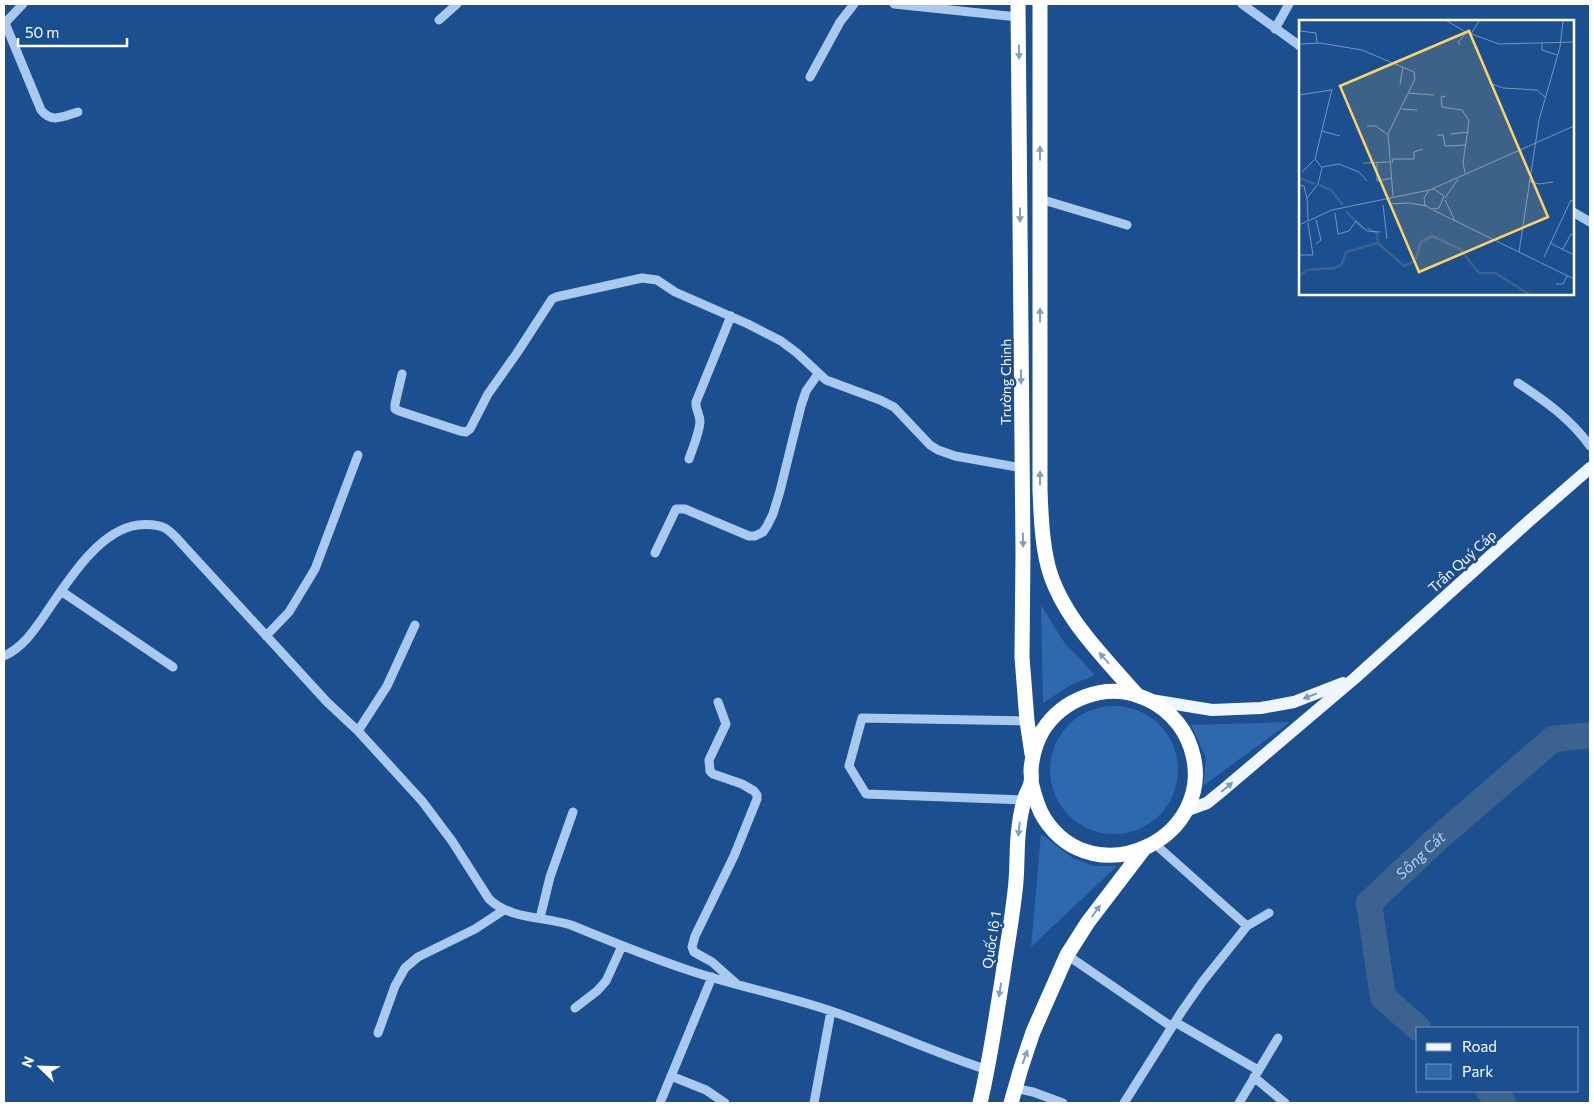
<svg xmlns="http://www.w3.org/2000/svg" width="1594" height="1107" font-family="Commissioner,sans-serif">
<rect width="100%" height="100%" fill="#1b4f8f"/>
<!-- green -->
<path fill="#2e69ad" d="M1041 605 1064 642 1095 675 1071 685 1043 703Z
M1050 770a64 64 0 1 1 128 0a64 64 0 1 1-128 0Z
M1290 722 1203 786 1206 758 1191 725Z
M1041 834 1073 858 1094 866H1117L1031 947Z"/>
<g fill="none" stroke-linecap="round" stroke-linejoin="round">
<!-- river -->
<g stroke="#3c6290" stroke-width="26">
<path id="s1" d="M1418 1028 1383 997 1369 903 1436 840 1553 739 1590 735"/>
<path d="M1489 1091 1503 1103"/>
</g>
<!-- minor -->
<path stroke="#a9c9ee" stroke-width="9" d="M894 4 1018 17
M1242 4 1300 46
M439 20 457 4
M5 23 41 110C52 124 64 116 78 112
M4 24 23 4
M1275 29 1289 4
M810 77 840 22 854 4
M1040 199 1127 225
M1573 212 1590 222
M402 374 395 404V409L399 411 460 431 466 432 470 429 488 394 517 353 552 299 556 297 642 278 657 280 675 292 748 324 781 341 797 353 826 380 880 400 894 407 930 445 938 450 955 456 1022 468
M1518 383C1545 401 1571 419 1590 446
M689 459C693 447 699 434 700 422 700 414 695 409 696 402L731 316
M655 553 676 509H685L749 536H755L763 532 767 526 773 514 780 491 801 406 806 391 818 374
M61 591 173 667
M266 636 289 612 315 569 358 455
M4 656C22 648 33 632 44 616 66 584 98 530 138 525 148 524 156 524 165 528 171 532 177 538 182 544L327 702 358 731 422 801 452 841 489 899C511 920 543 916 571 925 610 941 649 957 688 970 735 986 784 995 831 1011 884 1029 935 1053 988 1070
M718 702 726 724 709 760 710 771 713 774 742 784 754 791 757 795V799L734 856 695 936 692 947 694 952 712 962 738 985
M358 731 387 686 415 625
M1024 800 866 794 849 766 862 718 1027 721
M1155 844 1247 926
M540 918 550 877 573 812
M1067 955 1172 1027
M575 1008 597 991 606 981 622 946
M1175 1022 1258 1070
M378 1033 395 986 405 968 418 957 475 929 504 910
M671 1076 706 1090 725 1103
M1254 1077 1285 1103
M1014 1088 1033 1092 1063 1103
M660 1103 712 977
M814 1103 831 1011
M1124 1103 1182 1011 1203 981 1247 926 1269 913
M1239 1103 1278 1038"/>
<!-- major -->
<path stroke="#f0f6ff" stroke-width="12" d="M1151 700 1212 710 1261 708 1294 702 1343 683
M1185 811 1207 803 1223 790 1355 678 1528 522 1590 468"/>
<!-- highway -->
<path stroke="#fff" stroke-width="15" d="M1018 4 1023 552 1022 657 1027 721 1032 754
M1040 4V490C1041 515 1042 542 1048 566 1061 616 1104 657 1137 695
M980 1103C990 1061 996 1017 1003 974 1007 946 1012 919 1015 891 1018 870 1016 848 1019 827 1020 818 1022 807 1025 798 1026 793 1030 788 1031 783 1032 779 1031 774 1031 770 1032 756 1036 742 1043 730 1063 699 1104 683 1139 696 1163 704 1183 723 1191 748 1220 837 1095 898 1044 818 1037 807 1034 794 1031 782
M1011 1103 1021 1068 1033 1032 1067 955 1088 922 1143 850"/>
</g>
<!-- one-way arrows -->
<defs><path id="oneway-solid" d="M-6-.8H1V-3.2L6.5 0L1 3.2V.8H-6Z" transform="scale(1.25)"/></defs>
<g fill="#829ec1">
<use href="#oneway-solid" transform="translate(1019 52) rotate(89)"/>
<use href="#oneway-solid" transform="translate(1040 153) rotate(-90)"/>
<use href="#oneway-solid" transform="translate(1020 215) rotate(90)"/>
<use href="#oneway-solid" transform="translate(1040 315) rotate(-90)"/>
<use href="#oneway-solid" transform="translate(1021 377) rotate(90)"/>
<use href="#oneway-solid" transform="translate(1040 478) rotate(-90)"/>
<use href="#oneway-solid" transform="translate(1023 540) rotate(89)"/>
<use href="#oneway-solid" transform="translate(1104 658) rotate(-131)"/>
<use href="#oneway-solid" transform="translate(1019 829) rotate(96)"/>
<use href="#oneway-solid" transform="translate(1096 911) rotate(-54)"/>
<use href="#oneway-solid" transform="translate(1000 990) rotate(99)"/>
<use href="#oneway-solid" transform="translate(1025 1057) rotate(-70)"/>
</g>
<g fill="#7b9ac1">
<use href="#oneway-solid" transform="translate(1310 696) rotate(159)"/>
<use href="#oneway-solid" transform="translate(1227 787) rotate(-40)"/>
</g>
<g text-anchor="middle" dominant-baseline="central" stroke-width="5" stroke-linejoin="round" paint-order="stroke">
<!-- street labels -->
<g font-size="14" fill="#fff" stroke="#1b4f8f">
<text transform="translate(1005 382) rotate(-90)">Trường Chinh</text>
<text transform="translate(1462 561) rotate(-42)">Trần Quý Cáp</text>
<text transform="translate(991 940) rotate(-81)">Quốc lộ 1</text>
</g>
<!-- water labels -->
<g font-size="15" font-style="italic" fill="#b5d3f5" stroke="#1b4f8f">
<text stroke="none"><textPath href="#s1" startOffset="212">Sông Cát</textPath></text>
</g>
</g>
<!-- overview -->
<g transform="translate(1299 20)">
<rect width="275" height="275" fill="#1b4f8f"/>
<path fill="none" stroke="#3c6290" stroke-width="2.5" d="M0 158 16 164M20 165 32 170 44 185M47 191 64 209M68 208 78 213 79 223M0 256 8 250 36 248 43 244 47 232 79 223 105 246 116 241 122 222 133 216 161 229 180 253H196L230 274"/>
<path fill="none" stroke="#7695bc" stroke-width="1" d="M1 1V11L17 13 18 23M148 1 167 12 200 24 275 22M172 14 180 1M243 23V30L258 35M0 24 21 23 63 30 115 52 116 59 89 114 94 176M161 25 159 22 168 12M190 63 204 68 238 70 247 78M101 64 104 47M109 73 135 75M0 75 32 70M147 76 142 77 143 87 163 90 170 101 164 143 166 153M103 89 118 90M68 106H77L89 115M23 111 41 116M151 114 170 112M138 115H144L146 126 167 125M64 143 91 142M78 143V161L93 158M93 143 94 139H115V132L124 129M23 147 40 144 60 152 68 161M3 152 15 140M230 161 240 164 254 162M0 165 5 166 8 178M133 169 275 106M146 178 159 159M146 180 156 201M90 184 110 183 128 186M84 185 88 219M134 190 275 259M36 193 39 214 50 211 57 201 68 211 81 212M9 200 8 178 19 164 23 148 16 139 33 69M17 200 22 220 17 224M0 205 33 190 135 169 145 176 140 188 132 189 126 185 125 178 130 170M251 223 275 235M264 229 272 214 275 216M220 232 240 100 261 27 264 1M0 235H14L9 203M245 237 272 180 275 181M257 264H264L268 256"/>
<path fill="#ffd166" fill-opacity="0.15" stroke="#ffd166" stroke-width="2.5" d="M170 11 249 197 120 252 41 66Z"/>
<rect width="275" height="275" fill="none" stroke="#fff" stroke-width="2.5"/>
</g>
<!-- border -->
<rect width="1594" height="1107" fill="none" stroke="#ffffff" stroke-width="10"/>
<!-- legend -->
<rect x="1416" y="1027" width="162" height="65" fill="#1b4f8f" stroke="#7695bc"/>
<rect x="1426" y="1043" width="25" height="8" fill="#f0f6ff" stroke="#7695bc"/>
<text x="1462" y="1052" font-size="15" fill="#ffffff">Road</text>
<rect x="1426" y="1064" width="25" height="15" fill="#2e69ad" stroke="#7695bc"/>
<text x="1462" y="1077" font-size="15" fill="#ffffff">Park</text>
<!-- north arrow -->
<g transform="translate(40 1067) rotate(293)" stroke="#1b4f8f" stroke-width="4" paint-order="stroke">
<path d="M0-4L9 19L0 12L-9 19Z" fill="#ffffff"/>
<text y="-8" font-size="14" font-weight="bold" text-anchor="middle" fill="#ffffff">N</text>
</g>
<!-- scale -->
<path d="M18 38v8h109v-8" fill="none" stroke="#ffffff" stroke-width="2.5"/>
<text x="25" y="38" font-size="15" fill="#ffffff" stroke="#1b4f8f" stroke-width="4" paint-order="stroke">50 m</text>
</svg>
